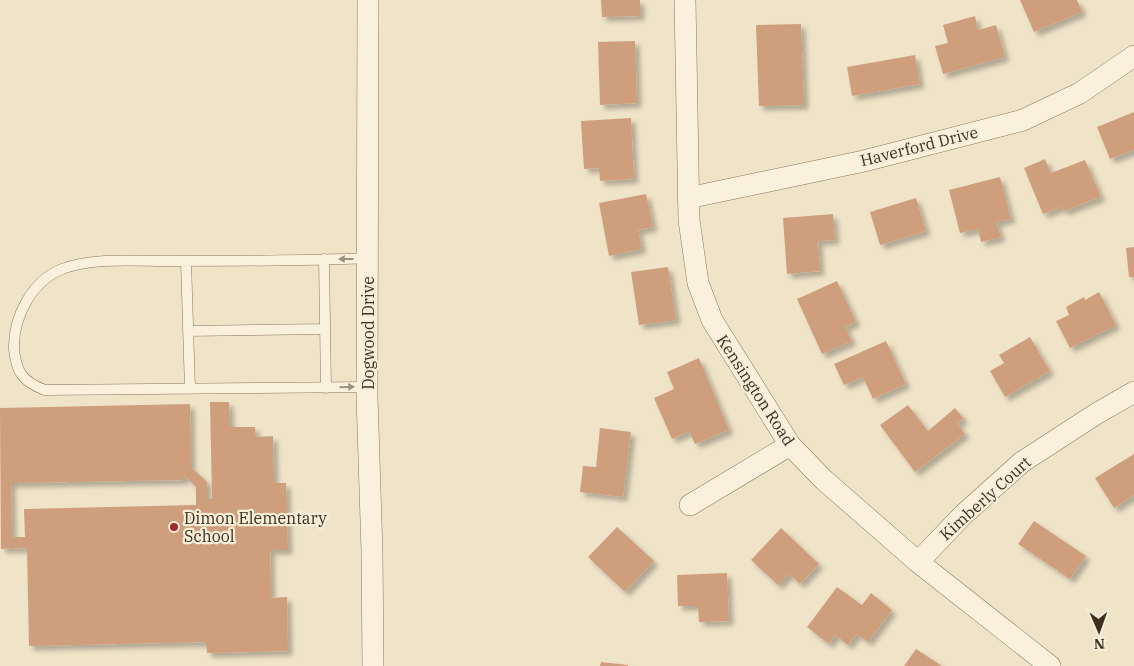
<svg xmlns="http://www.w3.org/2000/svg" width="1134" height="666" font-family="'IBM Plex Serif',serif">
<defs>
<filter id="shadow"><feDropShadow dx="4.5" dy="4.5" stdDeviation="2.5" flood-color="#0004"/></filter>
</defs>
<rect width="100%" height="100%" fill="#f0e4c8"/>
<!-- building -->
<path fill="#cf9f7d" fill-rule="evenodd" filter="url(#shadow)" d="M601 0H640V16L602 17Z
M1020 0H1077L1082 12 1034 32Z
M975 16 978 30 996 25 1005 57 943 74 935 46 948 43 943 25Z
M801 24 804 105 759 106 756 25Z
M635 41 637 103 600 105 598 42Z
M915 55 920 84 852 96 847 67Z
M1134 112V150L1110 159 1097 127Z
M631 118 634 179 600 181 599 168 584 169 581 121Z
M1045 159 1051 173 1085 160 1101 197 1064 211 1062 207 1043 214 1024 168Z
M1000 177 1011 219 996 222 1001 237 981 242 978 229 960 233 949 190Z
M646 194 653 227 638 230 642 249 609 256 599 203Z
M916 198 926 231 880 245 870 212Z
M833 214 835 240 818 241 820 271 787 274 783 218Z
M1134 247V277H1129L1126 248Z
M668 267 676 320 639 325 631 272Z
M837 281 856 322 845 327 852 341 822 354 797 299Z
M1099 292 1116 325 1070 348 1056 321 1069 315 1066 307 1084 297 1085 300Z
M1030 337 1050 371 1005 397 990 371 1004 363 999 355Z
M886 341 906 384 873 399 863 377 844 385 834 364Z
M699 358 729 430 695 444 689 431 672 439 654 398 674 389 667 372Z
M210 402H229L230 427H255L256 437 273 436 274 483H286L288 550H270L271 598 287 597 288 651 207 653 206 642 29 646 27 548 1 549 0 408 190 404 191 467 207 482V499H212ZM184 475 196 487V505L24 509 25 537H12L11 483 184 480Z
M908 405 928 431 955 408 964 419 957 423 965 434 915 472 880 425Z
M600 428 631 432 623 497 580 492 583 466 596 467Z
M1134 454V495L1114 508 1095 478Z
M1034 521 1086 556 1070 579 1018 544Z
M617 527 654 561 625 592 588 557Z
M781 528 819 564 800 584 789 574 778 585 751 560Z
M727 573 729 621 699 622 698 606H678L677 575Z
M837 587 862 605 871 593 892 610 868 642 857 634 848 645 835 635 829 644 807 627Z
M916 649 942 666H904Z
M601 662 628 665V666H600Z"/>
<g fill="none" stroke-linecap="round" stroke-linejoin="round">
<defs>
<path id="service" d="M324 259 326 388
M186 261 190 389
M188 331 325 329
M367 387 45 390C23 382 16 372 14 349 13 317 32 281 62 269 93 257 137 261 171 261 236 261 302 261 368 258"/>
<path id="minor" d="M368 0 367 396 372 552 373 666
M685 0 689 220 698 283 712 320 790 445 824 480 918 562 1050 666
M688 198 864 161 1023 120 1080 93 1134 56
M690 505 790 445
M918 562 963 515 1022 462 1096 414 1134 392"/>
</defs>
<!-- service casing -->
<use href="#service" stroke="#8d765c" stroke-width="11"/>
<!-- minor casing -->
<use href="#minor" stroke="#8d765c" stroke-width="22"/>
<!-- service -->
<use href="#service" stroke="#faf1dc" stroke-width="10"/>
<!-- minor -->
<use href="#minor" stroke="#faf1dc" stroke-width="21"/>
</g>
<!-- one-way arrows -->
<defs><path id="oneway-solid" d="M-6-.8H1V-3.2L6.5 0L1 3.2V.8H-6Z" transform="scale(1.25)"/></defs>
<g fill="#9c907e">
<use href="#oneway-solid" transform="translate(346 259) rotate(180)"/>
<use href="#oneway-solid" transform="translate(347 387) rotate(-1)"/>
</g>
<!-- markers -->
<circle fill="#9e2a2b" stroke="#f7eed8" stroke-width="2" cx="174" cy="527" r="5"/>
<g text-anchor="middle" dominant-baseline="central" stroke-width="4.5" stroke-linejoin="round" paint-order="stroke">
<!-- street labels -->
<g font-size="16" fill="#3d2e20" stroke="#f7eed8">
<text transform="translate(919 146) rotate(-14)">Haverford Drive</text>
<text transform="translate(368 333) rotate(-90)">Dogwood Drive</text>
<text transform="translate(756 390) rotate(57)">Kensington Road</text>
<text transform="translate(985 498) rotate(-42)">Kimberly Court</text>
</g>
<!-- poi labels -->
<g font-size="16" fill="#3d2e20" stroke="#f7eed8" text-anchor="start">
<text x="184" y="518">Dimon Elementary<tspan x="184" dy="18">School</tspan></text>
</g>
</g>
<!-- north arrow -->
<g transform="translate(1099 631) rotate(178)" stroke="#f7eed8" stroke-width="4" paint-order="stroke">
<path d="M0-4L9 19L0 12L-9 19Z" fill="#3d2e20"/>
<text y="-8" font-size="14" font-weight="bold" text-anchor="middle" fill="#3d2e20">N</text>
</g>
</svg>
